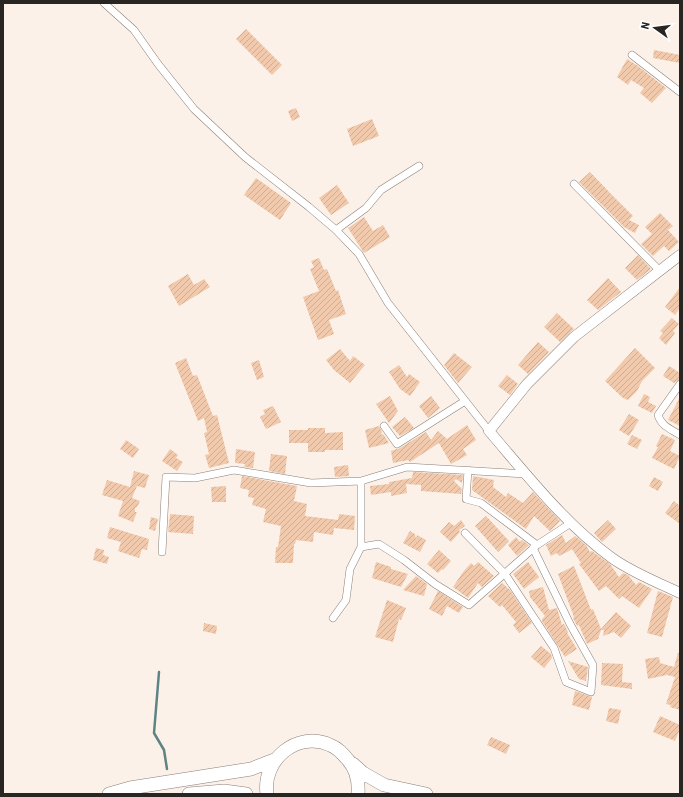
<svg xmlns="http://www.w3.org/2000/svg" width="683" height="797" font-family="'Roboto Condensed',sans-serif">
<defs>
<pattern id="building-hatch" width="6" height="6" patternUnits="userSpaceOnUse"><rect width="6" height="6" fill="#f1c9ac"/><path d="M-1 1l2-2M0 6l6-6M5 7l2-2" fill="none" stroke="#cfac94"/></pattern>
</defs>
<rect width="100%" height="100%" fill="#fcf1e8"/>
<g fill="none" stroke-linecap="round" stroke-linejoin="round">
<!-- stream -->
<path stroke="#5d8384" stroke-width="2.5" d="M159 672 154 733 164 750 167 769"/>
</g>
<!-- building -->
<path fill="url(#building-hatch)" d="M246 29 282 65 272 75 236 39Z
M654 50 680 55V63L653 58Z
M627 59 638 66 666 88 652 103 640 93 644 88 631 80 628 85 617 77Z
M296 108 300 117 292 121 288 111Z
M372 119 379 136 353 146 347 129Z
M590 172 611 194 633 216 629 220 639 225 635 233 624 227 579 182Z
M256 178 291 203 280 220 244 195Z
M337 185 349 203 331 215 319 198Z
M660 213 673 226 668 230 679 242 669 251 664 246 653 256 641 244 652 234 645 227Z
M364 217 373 231 383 225 390 237 364 253 348 228Z
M638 255 651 269 637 280 625 268Z
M319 258 324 270 327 269 336 291 338 290 346 314 329 320 334 334 318 340 303 297 319 291 310 269 314 267 311 261Z
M188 274 194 285 204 279 210 287 179 306 168 286Z
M608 278 621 292 598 310 587 300Z
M680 287V308L675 315 665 307Z
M557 313 574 329 560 342 544 327Z
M672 318 679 324 673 331 675 333 666 345 659 338 663 333 660 331Z
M538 342 549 352 528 374 518 365Z
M635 348 655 368 642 381 637 391 628 400 623 398 605 381Z
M340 349 350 361 353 356 365 365 350 383 334 370 326 360Z
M454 353 472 367 458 383 444 365Z
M186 358 193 376 197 375 213 416 217 415 229 463 209 468 205 455 209 454 204 433 207 432 204 418 198 421 175 363Z
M259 360 264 377 257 380 251 363Z
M399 365 407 377 409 374 420 382 410 396 400 389 389 372Z
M669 366 680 373V379L674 383 663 376Z
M507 375 518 384 510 395 498 386Z
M644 394 650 397 648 402 656 406 652 413 638 406Z
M390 396 398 411 389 423 376 404Z
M431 396 440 408 428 418 419 406Z
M680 397V426L668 420Z
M273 406 281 422 266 429 260 417 265 414 263 410Z
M629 414 639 420 629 436 619 430Z
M405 417 414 428 400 436 392 427Z
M467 425 476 440 463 449 467 455 451 464 439 443 410 462 408 460 393 463 391 451 400 448 426 432 431 440 438 431 447 439Z
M379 426 382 432 381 434 382 435 383 434 389 443 369 448 365 430Z
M308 428H325V433L343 432V450H325V452H308V443H289V430H308Z
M662 434 675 440 670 451 680 456 674 469 652 458 658 447 656 446Z
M632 435 642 440 637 449 627 444Z
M126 440 139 449 133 458 120 449Z
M170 449 178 455 176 458 183 462 177 471 162 461Z
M236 449 255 452 253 468 244 467 245 464 235 463Z
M271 454 287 456 285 474 269 471Z
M348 465 349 476 335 477 334 467Z
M134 471 149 475 145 488 137 486 132 498 140 501 137 507 135 508V512H137L133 522 118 516 123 501 102 495 107 480 130 487Z
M413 472 463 475 462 483 456 479 454 481 462 489 461 494 421 491V485L406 484 407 493 391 496V492L371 495 370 486 389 484V482L412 478Z
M242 476 297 486 294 501 307 504 305 516 338 520 339 514 355 516 354 530 334 528 333 535 314 532 313 542 296 540 295 544H294L293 563H275L276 547H278L281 526 263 522 266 509 252 505 254 498 248 497 249 490 240 488Z
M473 476 494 480 493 487 506 497 508 493 523 503 533 492 560 521 550 531 534 516 526 529 472 490Z
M654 477 663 482 658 491 649 486Z
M226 486V502H212L211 487Z
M674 501 680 506V524L665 513Z
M170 514 194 516 193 534 168 532Z
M486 516 509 541 498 552 475 526Z
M151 517 158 519 155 531 149 529Z
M461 520 465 526 459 530 460 532 451 542 440 532 449 522 454 526Z
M608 520 616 529 602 542 594 533Z
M110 527 149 539 147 550 142 549 139 558 118 551 121 542 107 538Z
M410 531 415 534 416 539 417 535 426 540 420 552 403 543Z
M562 535 566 543 575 536 586 545 590 552 592 551 610 564 619 577 623 573 628 575 636 585 639 582 652 589 639 608 622 596 619 599 606 586 599 591 579 564 581 563 572 549 569 551 568 550 569 551 559 556 557 553 551 556 546 545Z
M516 537 520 542 522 540 529 545 517 556 508 545Z
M96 548 104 550 103 555 109 557 107 564 93 560Z
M439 550 451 561 443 570 442 569 438 573 427 564Z
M376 562 391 567V569L408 574 401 587 372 578Z
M478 562 494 576 482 587 478 583 468 598 453 587 463 572 471 563 474 566Z
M528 562 539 577 524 589 513 574Z
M574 566 591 610 593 609 601 629 616 612 631 626 621 638 614 632 603 636 604 630H601L598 639 587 644 579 625 577 626 573 618 574 617 558 574Z
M416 576 427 584 424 596 403 590Z
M502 583 510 590 532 623 519 633 513 625 516 622 502 605 500 607 488 596Z
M543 587 549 610 557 608 562 625 564 624 568 632 567 633 577 649 565 657 542 621V619L545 616 530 597 529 591Z
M438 591 463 607 459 613 447 606 442 616 429 609Z
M658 591 673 597 662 637 647 633Z
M387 600 406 608 401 620 399 619 393 642 375 637Z
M204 623 217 626 216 634 203 631Z
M541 646 551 654 552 658 544 668 531 657Z
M678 653H680V710L670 707 671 705 666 704 675 677 667 675 648 679 645 659 659 657 660 663 674 667Z
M568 661 588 667 586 681 579 679Z
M602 663 623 664 622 682 632 683V689L601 685Z
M575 691 592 697 589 710 572 705Z
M609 708 621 710 618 724 606 721Z
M660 716 680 725V729L675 741 653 732Z
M491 737 510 745 506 754 487 745Z"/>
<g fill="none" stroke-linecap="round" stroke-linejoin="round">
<defs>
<path id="street" d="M104 3 134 30 158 64 194 109 245 157 309 207 336 230 359 254 388 303 489 431
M632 55 680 92
M574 184 660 271
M336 230 366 208 381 190 419 166
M680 384 658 415C661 426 671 429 680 435
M384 426 397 444 465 401
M468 470 466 499 481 503 537 545
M465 533 505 574 554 648 566 682 591 692 593 665 570 624 533 548
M361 547 379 544 404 560 435 584 469 605 537 545 571 523
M162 552 166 477 195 478 234 470 311 483 361 481 407 467 526 474
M333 618 346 600 350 569 361 547V481"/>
<path id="secondary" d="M680 255 574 337 527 384 489 431C527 475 565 524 612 558 633 573 657 582 680 593"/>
<path id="highway" d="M353 764 363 773 384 785 426 794
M109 794 130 788 251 769 274 760
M189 794 224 791 246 794
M267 794C262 760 297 730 330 745 338 748 343 754 348 760 357 770 359 781 358 794"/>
</defs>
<!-- street casing -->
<use href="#street" stroke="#897f78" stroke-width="8"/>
<!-- secondary casing -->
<use href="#secondary" stroke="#897f78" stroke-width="11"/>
<!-- highway casing -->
<use href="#highway" stroke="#897f78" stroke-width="14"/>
<!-- street -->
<use href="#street" stroke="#fff" stroke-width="7"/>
<!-- secondary -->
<use href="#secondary" stroke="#fff" stroke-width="10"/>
<!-- highway -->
<use href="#highway" stroke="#fff" stroke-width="13"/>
</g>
<!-- border -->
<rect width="683" height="797" fill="none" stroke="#292522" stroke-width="8"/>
<!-- north arrow -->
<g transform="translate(655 28) rotate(284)" stroke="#ffffff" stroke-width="3" paint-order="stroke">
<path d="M0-3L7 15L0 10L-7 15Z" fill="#292522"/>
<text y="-6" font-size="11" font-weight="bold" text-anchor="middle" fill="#292522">N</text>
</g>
</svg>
